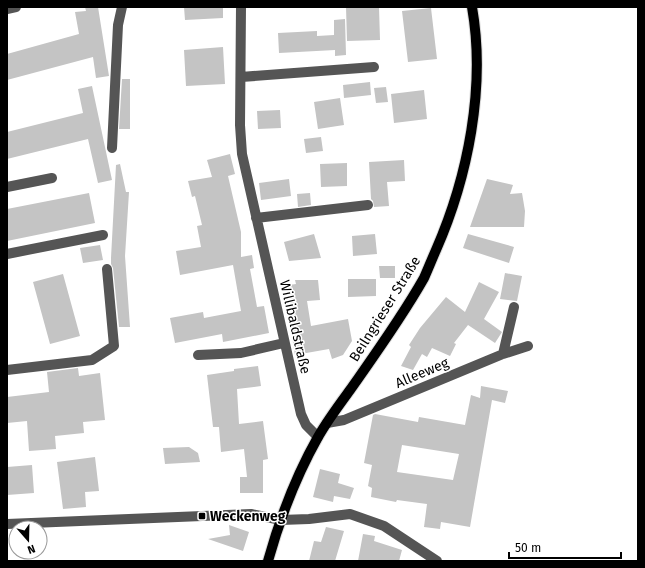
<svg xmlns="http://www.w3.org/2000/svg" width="645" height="568" font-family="'Fira Sans',sans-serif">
<rect width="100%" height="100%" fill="#fff"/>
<!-- building -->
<path fill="#c4c4c4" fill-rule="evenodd" d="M85 7H98L109 76 96 78 93 57 7 80V54L79 34 75 12 86 11Z
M184 7H223V18L185 20Z
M346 7H379L380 40 347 41Z
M431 8 437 59 408 62 402 11Z
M345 19 346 55 335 56V50L279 53 278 33 317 31V36L334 35V20Z
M223 47 225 84 186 86 184 50Z
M122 79H130V129H119Z
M370 82 371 95 344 98 343 85Z
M92 86 112 180 98 183 88 139 7 159V132L83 113 78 89Z
M386 87 388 102 376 103 374 88Z
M424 90 427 119 394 123 391 94Z
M340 98 344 125 318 129 314 102Z
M280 110 281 128 258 129 257 111Z
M321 137 323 151 306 153 304 139Z
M230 154 235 174 228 176 241 232V257L252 255 254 268 250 269 257 307 264 306 269 333 223 342 222 334 175 343 170 318 203 312 204 318 241 311 233 265 180 275 176 251 201 247 197 226 202 225 195 196 192 197 188 181 212 177 207 160Z
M404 160 405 181 387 182 389 206 374 207 373 201 371 199 369 162Z
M347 163V186L321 187 320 164Z
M120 164 126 192H129L125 256 130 327H119L113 268 111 264V258L116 165Z
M289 179 291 196 261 200 259 183Z
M487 179 513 185 510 194 522 193 525 211 524 227H470Z
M89 193 95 223 7 241V209Z
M310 193 311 205 298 207 297 194Z
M314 234 321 258 289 261 284 242Z
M375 234 377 254 353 256 352 236Z
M468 234 514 247 509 263 463 248Z
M100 245 103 260 83 263 80 248Z
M379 266H395V278H380Z
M505 273 522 276 517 301 500 299Z
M63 274 80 336 50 344 33 282Z
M348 279H376V296L348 297Z
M295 280H318L320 300 307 301 311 326 348 319 352 341 343 355 332 359 329 349 295 355 290 324H293L289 285 296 284Z
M479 282 499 292 484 319 502 332 495 343 468 325 454 343 456 344 450 356 432 348 427 357 422 354 413 370 401 366 411 347 409 345 420 328 446 297 465 312Z
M258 366 261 386 237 389 239 424 263 421 268 459 263 460V493H240V477H247L244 449 221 452 219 427H213L207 375 234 371V369Z
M78 368 79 376 100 373 105 420 83 422 84 433 55 436 56 449 29 451 27 421 7 423V397L49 392 47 372Z
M481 386 508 391 505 403 492 400 470 527 441 522 440 529 424 527 427 504 397 500 396 502 371 497 372 488 368 486 372 465 364 463 373 415 375 414 418 422 419 417 465 425 471 395 480 398ZM402 445 459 454 453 480 397 472Z
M189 447 198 453 200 462 165 464 163 448Z
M95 457 99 491 85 492 86 507 63 509 57 462Z
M32 465 34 493 7 495V467Z
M320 469 340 474 338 483 354 488 350 499 334 496 333 502 313 497Z
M229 525 249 532 243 551 208 539 230 535Z
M326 527 344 531 335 561H309L314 541 321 542Z
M363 534 375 536 374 541 402 550 399 561H358Z"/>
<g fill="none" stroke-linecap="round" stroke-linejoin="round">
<defs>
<path id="major" d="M268 561C280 518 296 476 318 437 327 421 339 405 350 390 376 353 402 317 424 278 428 269 432 259 436 250 468 177 486 87 472 7"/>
</defs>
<!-- major casing -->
<use href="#major" stroke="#dbdbdb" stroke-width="12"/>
<!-- minor -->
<path stroke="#555" stroke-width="10" d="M241 7 240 125 242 154 301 414 306 425 318 437
M7 9 16 7
M241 77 374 67
M112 148 118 25 122 7
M7 187 52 178
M256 218 368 205
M7 254 103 235
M503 354 514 307
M198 355 241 353 284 343
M7 370 92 360 114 346 107 269
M327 423 344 420 503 354 528 346
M7 524 251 514 281 520 309 519 350 514 384 526 437 561"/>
<!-- major -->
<use href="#major" stroke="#000" stroke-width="10"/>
</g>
<!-- markers -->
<rect fill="#000" stroke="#fff" stroke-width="1.5" x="198" y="512" width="8" height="8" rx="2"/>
<g text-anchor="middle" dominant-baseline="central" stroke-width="3" stroke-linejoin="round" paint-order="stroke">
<!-- street labels -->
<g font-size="14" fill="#000" stroke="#fff">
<text transform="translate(385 309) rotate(-58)">Beilngrieser Straße</text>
<text transform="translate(295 327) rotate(77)">Willibaldstraße</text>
<text transform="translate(422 373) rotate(-23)">Alleeweg</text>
</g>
<!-- poi labels -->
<g font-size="14" font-weight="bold" fill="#000" stroke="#fff" text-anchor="start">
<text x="210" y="516">Weckenweg</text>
</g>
</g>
<!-- border -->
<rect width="645" height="568" fill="none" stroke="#000000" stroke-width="16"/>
<!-- north arrow -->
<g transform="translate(28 540) rotate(160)"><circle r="19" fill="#ffffff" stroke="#999999"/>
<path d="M0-3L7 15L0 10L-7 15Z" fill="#000000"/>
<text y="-6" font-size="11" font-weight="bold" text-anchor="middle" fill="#000000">N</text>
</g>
<!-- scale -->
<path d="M509 552v6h112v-6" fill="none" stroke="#000000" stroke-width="2"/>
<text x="515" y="552" font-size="12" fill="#000000" stroke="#ffffff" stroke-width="3" paint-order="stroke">50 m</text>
</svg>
